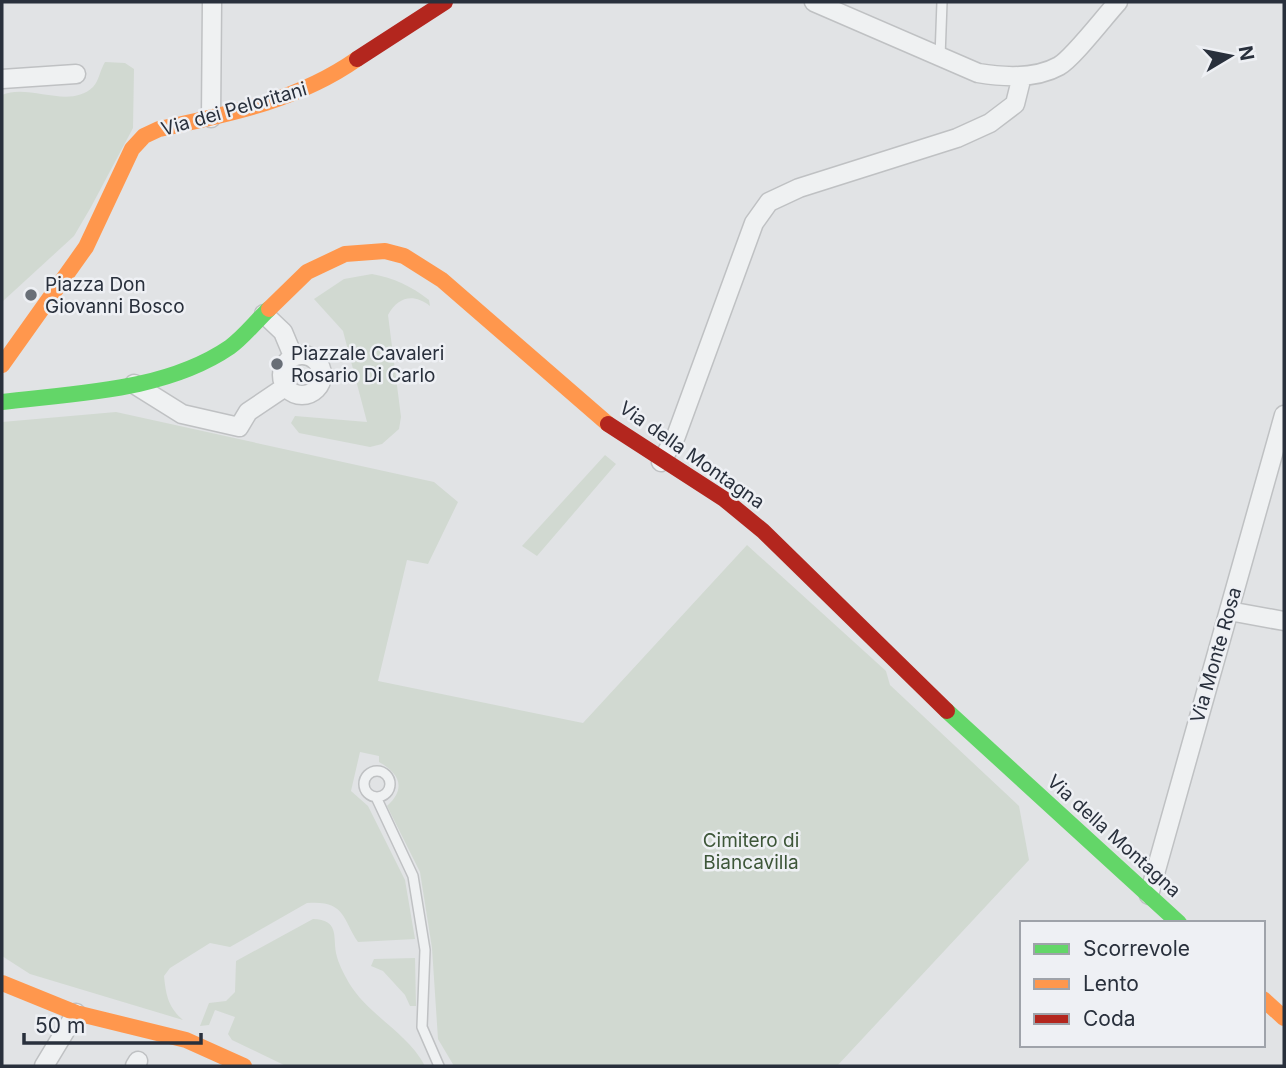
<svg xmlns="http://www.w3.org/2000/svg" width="1286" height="1068" font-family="Inter,sans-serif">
<rect width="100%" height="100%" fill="#e1e3e5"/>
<!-- green -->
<path fill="#d1d9d1" d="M105 62 125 63 134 69 133 128 91 207 74 236 2 302V95C29 83 69 110 93 87 99 81 100 70 105 62Z
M372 274C394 278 411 286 429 300L430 306C413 293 398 297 388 315L401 417 399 429 382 444 370 447 299 433 291 423 295 416 367 422 343 331 314 299 344 279Z
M116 412 434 482 458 502 428 564 407 560 378 681 583 723 747 545 886 671 890 685 1019 806 1029 860 837 1066H454L438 1039 432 948 420 872 387 806C407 788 399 773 379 762V756L360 752 351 791 368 806 405 880 415 939 358 942C342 918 345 900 307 903L230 947 210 943 170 968 164 976C166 995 168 1007 183 1020L30 974 2 956V422Z
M605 455 616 464 537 556 522 546Z
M313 919C339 920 333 935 336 953 338 963 344 974 349 983 369 1016 407 1032 425 1066H286L232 1040 228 1034 235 1017 215 1010 209 1025 200 1026 209 1003 226 1001 235 992 236 961Z
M415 958 416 1006H410L405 995 383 971 371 966 374 959Z"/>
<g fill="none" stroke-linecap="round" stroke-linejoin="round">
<defs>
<path id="lane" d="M940 57 942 2
M364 784a13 13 0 1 1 26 0a13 13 0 1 1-26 0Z
M376 797 413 876 425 950 422 1027 439 1066"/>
<path id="street" d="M814 2 978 73C1002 77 1036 79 1059 66 1073 58 1105 16 1118 2
M2 79 76 74
M211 118 212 2
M264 314 283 332 293 356
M282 375a20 20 0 1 1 40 0a20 20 0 1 1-40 0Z
M134 384 182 414 239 427 248 412 285 387
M661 462 676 436 754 223 769 202 799 188 957 138 990 123 1015 104 1022 76
M1229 611 1284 621
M1149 895 1284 415
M44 1066 76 1013
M135 1066 138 1061"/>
</defs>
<!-- lane casing -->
<use href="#lane" stroke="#bfc1c3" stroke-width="12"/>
<!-- street casing -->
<use href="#street" stroke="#bfc1c3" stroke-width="21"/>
<!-- lane -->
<use href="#lane" stroke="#eff1f2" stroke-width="9"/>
<!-- street -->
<use href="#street" stroke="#eff1f2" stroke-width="18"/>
<!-- fast -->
<path stroke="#63d668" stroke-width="16" d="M2 402C77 393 166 391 230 347 244 337 256 321 269 309
M947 711 1179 923"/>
<!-- slow -->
<path stroke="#ff974d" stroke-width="16" d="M269 309 307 272 345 254 385 251 404 256 442 280 608 424
M2 365 86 247 132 149 144 136 159 129C229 114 297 101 357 59
M2 983 76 1013 186 1040 244 1066
M1263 999 1284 1018"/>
<!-- jam -->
<path stroke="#b3261e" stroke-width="16" d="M357 59 445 2
M608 424 724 499 763 531 947 711"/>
</g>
<!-- markers -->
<g fill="#696f77" stroke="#eef0f4" stroke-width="2.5">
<circle cx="31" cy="295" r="7"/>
<circle cx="277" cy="364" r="7"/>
</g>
<g text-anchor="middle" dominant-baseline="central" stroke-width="5" stroke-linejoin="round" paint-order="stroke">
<!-- street labels -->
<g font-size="19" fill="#29303c" stroke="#eef0f4">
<text transform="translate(234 109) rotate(-16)">Via dei Peloritani</text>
<text transform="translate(692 455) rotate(35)">Via della Montagna</text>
<text transform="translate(1216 655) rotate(-74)">Via Monte Rosa</text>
<text transform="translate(1114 836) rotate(42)">Via della Montagna</text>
</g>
<!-- poi labels -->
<g font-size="19" fill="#29303c" stroke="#eef0f4" text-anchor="start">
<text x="45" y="284">Piazza Don<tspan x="45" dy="22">Giovanni Bosco</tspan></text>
<text x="291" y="353">Piazzale Cavaleri<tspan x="291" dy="22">Rosario Di Carlo</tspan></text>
</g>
<!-- park labels -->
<g font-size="19" fill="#3d5638" stroke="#eef0f4">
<text x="751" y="840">Cimitero di<tspan x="751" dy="22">Biancavilla</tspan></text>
</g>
</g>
<!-- border -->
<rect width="1286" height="1068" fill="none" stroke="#29303c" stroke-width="7"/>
<!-- legend -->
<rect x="1020" y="921" width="245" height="126" fill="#eef0f4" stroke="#9fa3aa" stroke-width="2"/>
<rect x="1034" y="944" width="35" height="10" fill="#63d668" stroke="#9fa3aa" stroke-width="2"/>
<text x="1083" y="956" font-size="21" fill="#29303c">Scorrevole</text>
<rect x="1034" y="979" width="35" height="10" fill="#ff974d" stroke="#9fa3aa" stroke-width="2"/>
<text x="1083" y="991" font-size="21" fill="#29303c">Lento</text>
<rect x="1034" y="1014" width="35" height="10" fill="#b3261e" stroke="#9fa3aa" stroke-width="2"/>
<text x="1083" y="1026" font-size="21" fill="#29303c">Coda</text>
<!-- north arrow -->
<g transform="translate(1230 56) rotate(80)" stroke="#eef0f4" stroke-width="5" paint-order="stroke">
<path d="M0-5L12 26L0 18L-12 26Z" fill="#29303c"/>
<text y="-10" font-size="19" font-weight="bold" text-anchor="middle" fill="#29303c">N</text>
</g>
<!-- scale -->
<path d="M24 1033v10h177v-10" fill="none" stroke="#29303c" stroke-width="3.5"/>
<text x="35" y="1033" font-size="21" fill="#29303c" stroke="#eef0f4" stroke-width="5" paint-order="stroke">50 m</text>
</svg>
